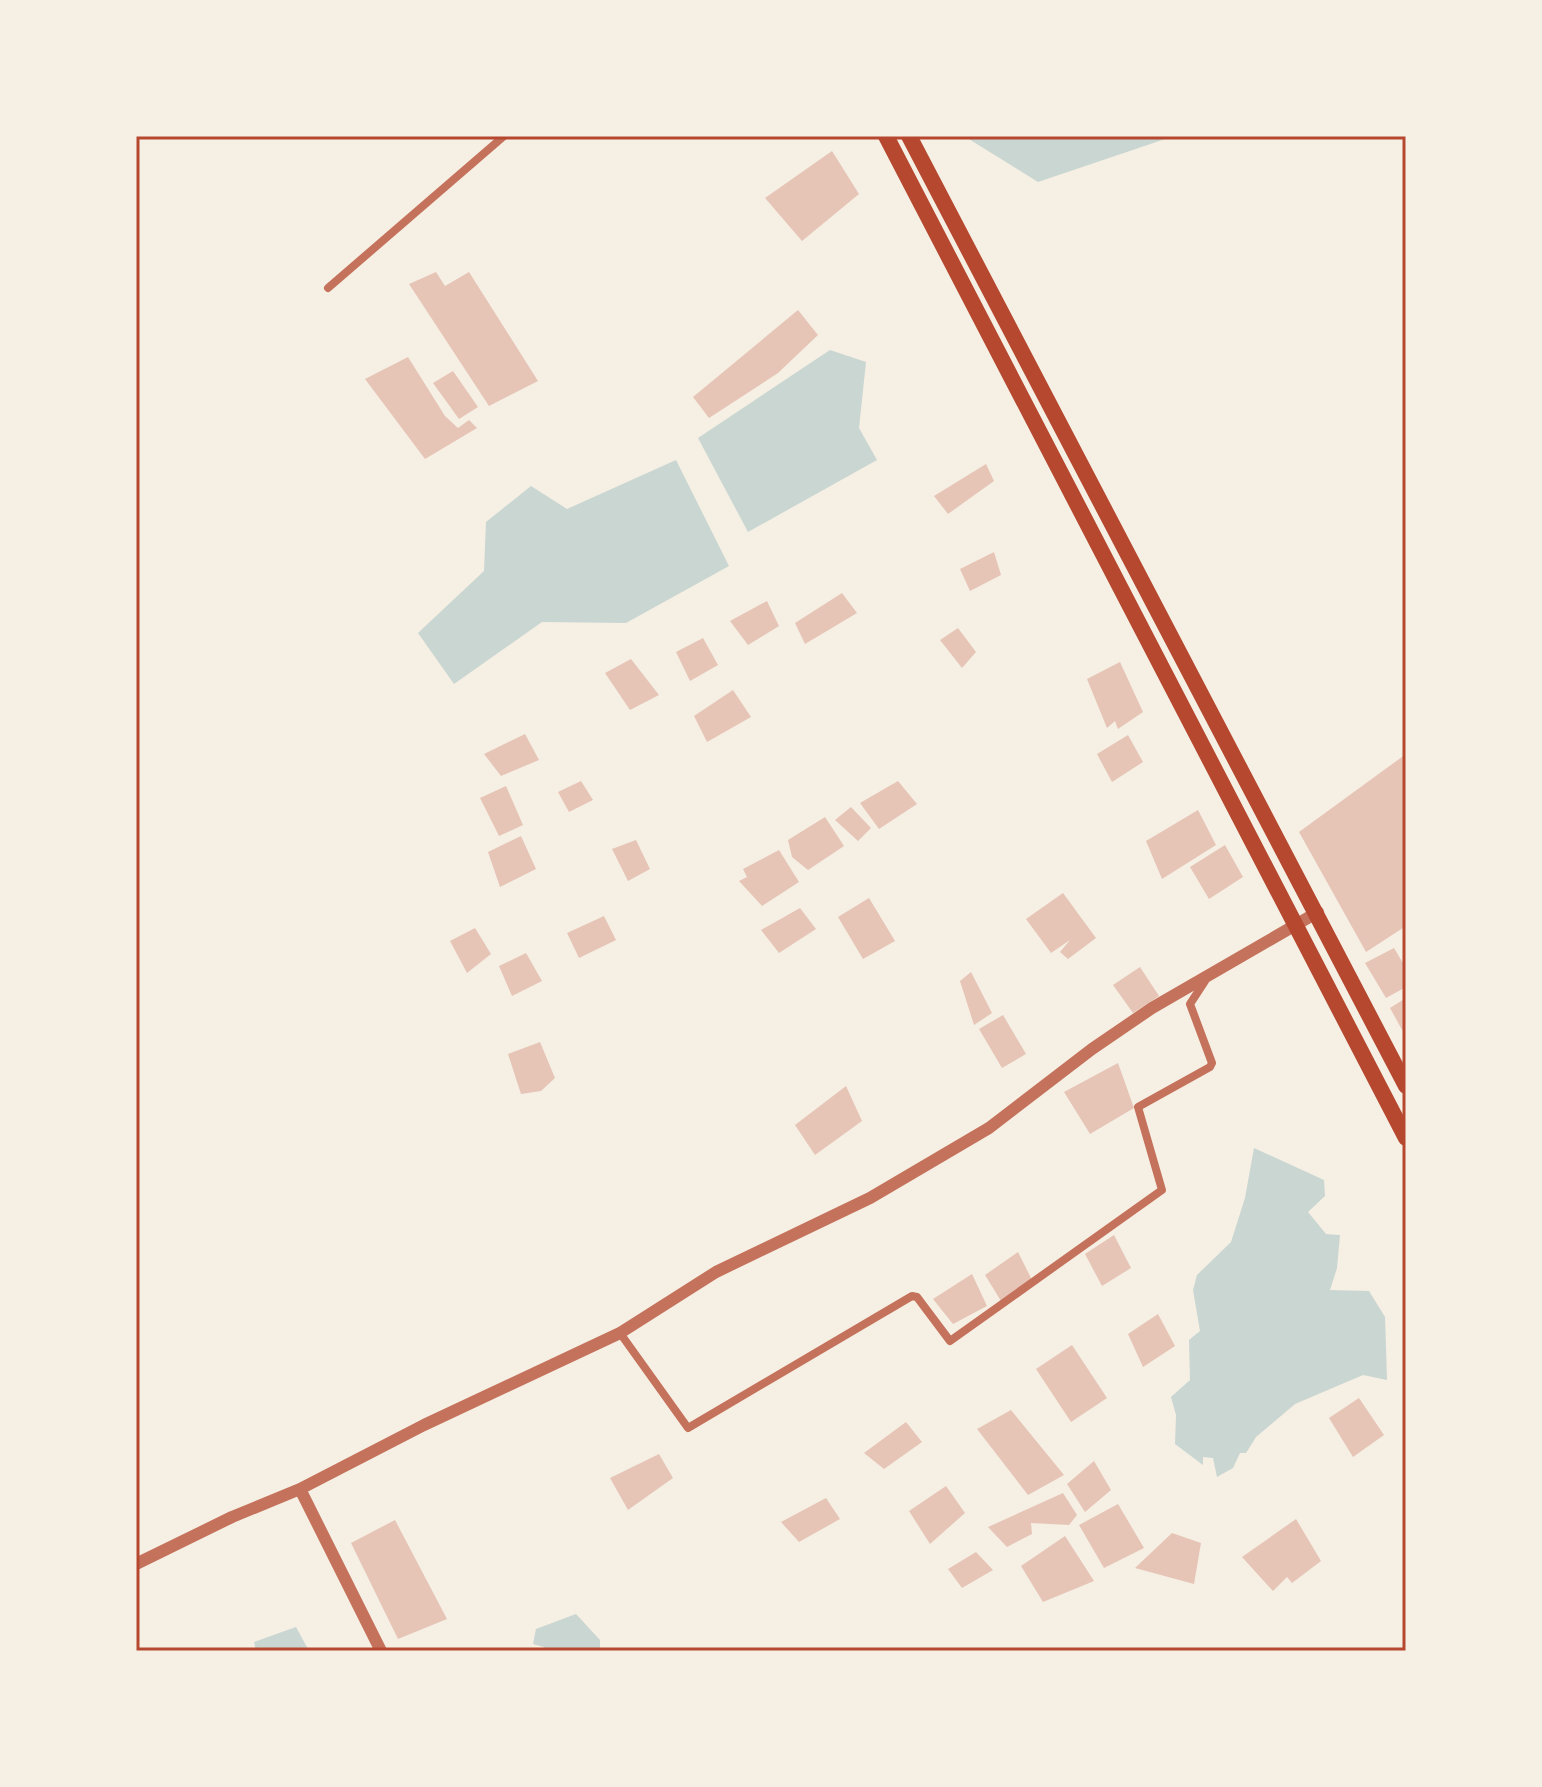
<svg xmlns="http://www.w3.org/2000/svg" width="1542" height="1787" font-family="Cabin,sans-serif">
<rect width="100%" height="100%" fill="#f6efe4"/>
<!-- water -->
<path fill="#c9d6d2" d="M964 136H1174L1038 182Z
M830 350 866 362 859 428 877 460 748 532 698 438Z
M676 460 729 566 626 623 542 622 454 684 418 633 484 571 486 522 531 486 567 509Z
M1254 1148 1324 1180 1325 1196 1308 1212 1326 1234 1340 1235 1337 1268 1330 1290 1369 1291 1385 1317 1387 1380 1363 1375 1295 1404 1256 1437 1246 1453H1240L1233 1468 1217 1477 1213 1458 1203 1457V1465L1175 1444 1176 1415 1171 1397 1190 1380 1189 1340 1200 1331 1193 1290 1197 1275 1231 1242 1245 1198Z
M576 1614 600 1640V1651H542L544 1647 533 1644 536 1629Z
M296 1627 309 1651H256L254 1642Z"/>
<!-- building -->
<path fill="#e6c5b7" d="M832 151 859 194 802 241 765 198Z
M436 272 445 286 469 272 538 381 489 406 409 284Z
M798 310 818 335 778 373 709 418 693 397Z
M408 357 445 416 458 428 469 420 477 428 425 459 365 379Z
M453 371 478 407 459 419 433 383Z
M986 464 994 481 948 514 934 496Z
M994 552 1001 575 970 591 960 569Z
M842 593 857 613 805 644 795 623Z
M767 601 779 626 748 645 730 621Z
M958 628 976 652 962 668 940 640Z
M703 638 718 665 690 681 676 652Z
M631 659 659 695 630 710 605 673Z
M1120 662 1143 712 1118 729 1115 721 1107 728 1087 679Z
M733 690 751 717 707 742 694 716Z
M525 734 539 760 501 776 484 754Z
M1128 735 1143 762 1112 782 1097 754Z
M1406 754V926L1366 952 1299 832Z
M581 781 593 800 569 812 558 792Z
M898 781 917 804 879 829 860 803Z
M506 786 523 825 499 836 480 798Z
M851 807 871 828 858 841 835 820Z
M1198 810 1216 845 1162 879 1146 841Z
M825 817 844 846 808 870 792 857 788 840Z
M521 836 536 869 500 887 488 852Z
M636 840 650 869 628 881 612 849Z
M1225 845 1243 877 1209 899 1190 867Z
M779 850 799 882 762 906 739 881 747 877 743 869Z
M1063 893 1096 938 1068 959 1060 952 1070 940 1051 953 1026 919Z
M869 898 895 941 863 959 838 917Z
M800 908 816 929 779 953 761 930Z
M604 916 616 940 579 958 567 933Z
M475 928 491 954 467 973 450 941Z
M1394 948 1406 968V987L1386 998 1365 963Z
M526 953 542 981 512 996 499 966Z
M1140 967 1159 996 1133 1013 1113 985Z
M971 972 992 1013 974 1025 960 981Z
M1406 998V1037L1390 1008Z
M1003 1015 1026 1054 1002 1068 979 1029Z
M540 1042 555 1078 541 1091 521 1094 508 1054Z
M1118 1063 1134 1108 1090 1134 1064 1092Z
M846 1086 862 1121 815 1155 795 1125Z
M1114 1235 1131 1268 1102 1286 1085 1254Z
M1018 1252 1032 1280 1001 1301 985 1275Z
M972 1274 987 1306 953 1324 933 1299Z
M1158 1314 1175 1346 1143 1367 1128 1334Z
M1072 1345 1107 1398 1071 1422 1036 1369Z
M1359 1398 1384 1435 1353 1457 1329 1418Z
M1011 1410 1064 1475 1028 1495 977 1429Z
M906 1422 922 1442 884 1469 864 1453Z
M659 1454 673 1478 628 1510 610 1478Z
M1094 1461 1111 1490 1085 1512 1067 1484Z
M946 1486 965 1513 930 1544 909 1511Z
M1063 1493 1077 1515 1069 1525 1031 1523 1032 1534 1007 1547 988 1527Z
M826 1498 840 1519 799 1542 781 1522Z
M1118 1504 1144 1548 1104 1568 1079 1525Z
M1296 1519 1321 1561 1292 1583 1287 1577 1273 1591 1242 1557Z
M395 1520 447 1619 398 1639 351 1543Z
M1172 1533 1201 1543 1194 1584 1135 1568Z
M1065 1536 1094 1581 1043 1602 1021 1566Z
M976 1552 993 1570 962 1588 948 1569Z"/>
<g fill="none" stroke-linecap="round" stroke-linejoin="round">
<!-- minor -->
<path stroke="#c5725c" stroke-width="8" d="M328 288 504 136
M620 1333 688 1428 912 1296 917 1297 950 1341 1162 1190 1138 1107 1210 1067 1212 1063 1190 1004 1205 981"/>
<!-- tertiary -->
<path stroke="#c5725c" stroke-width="12" d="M300 1489 381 1651
M136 1564 232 1517 300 1489 424 1425 620 1333 716 1272 870 1198 989 1128 1092 1049 1152 1008 1318 912"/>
<!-- primary -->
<path stroke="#b5482f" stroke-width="16" d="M886 136 1406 1138
M909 136 1406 1086"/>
</g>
<!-- border -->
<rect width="1542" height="1787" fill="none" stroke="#f6efe4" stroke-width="276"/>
<rect x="138" y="138" width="1266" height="1511" fill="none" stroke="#b5482f" stroke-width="3"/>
</svg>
